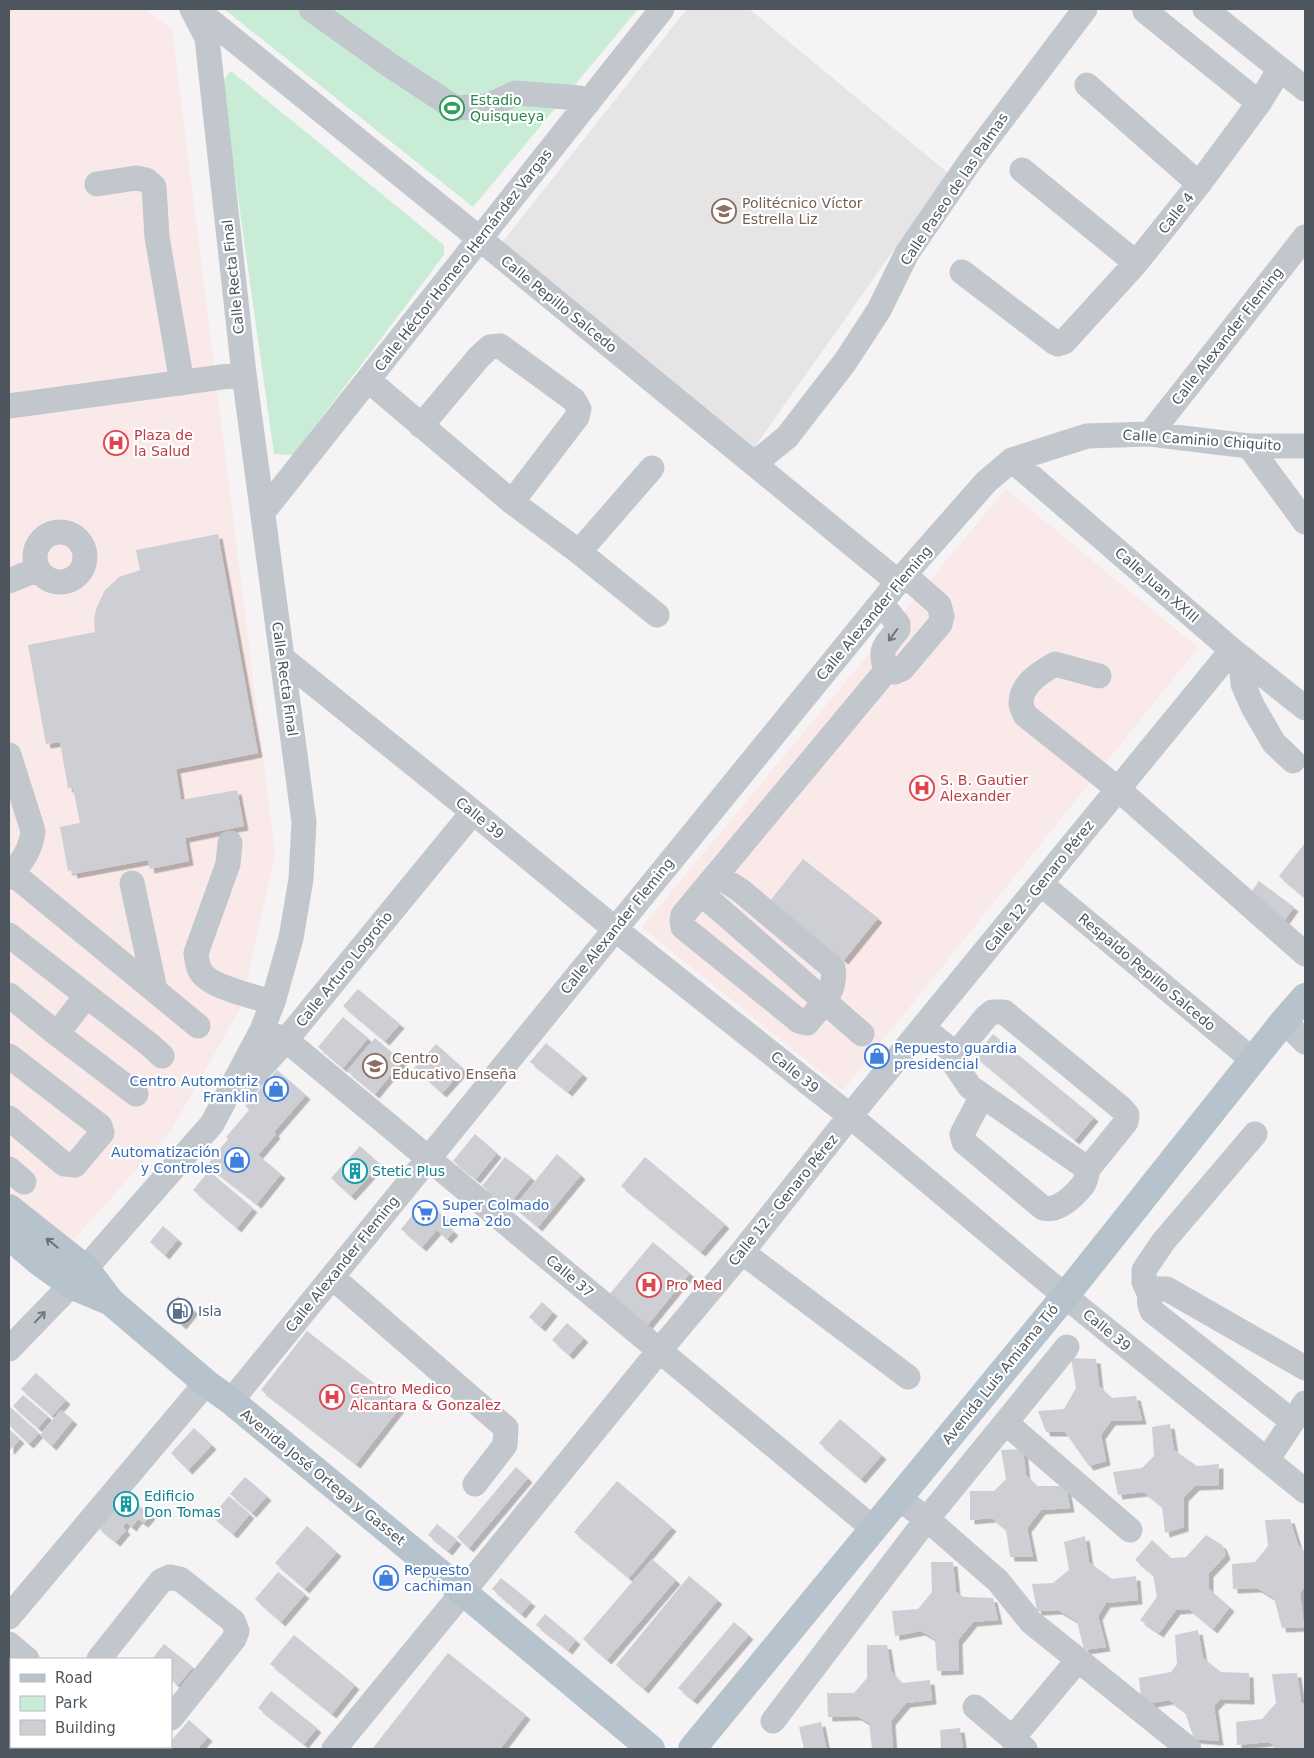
<svg xmlns="http://www.w3.org/2000/svg" width="1314" height="1758" font-family="'DejaVu Sans',sans-serif">
<defs>
<filter id="shadow"><feDropShadow dx="4.5" dy="4.5" stdDeviation="0" flood-color="#0004"/></filter>
</defs>
<rect width="100%" height="100%" fill="#f5f3f3"/>
<!-- education -->
<path fill="#e6e4e4" d="M687 9H749L948 173 749 455 497 249Z"/>
<!-- medical -->
<path fill="#f9e9e8" d="M9 9H146L172 30 275 855 241 1007 170 1132 74 1239 52 1234 9 1200Z
M1006 489 1198 648 843 1090 642 927Z"/>
<!-- green -->
<path fill="#c8ecd5" d="M224 9H638L473 207Z
M231 71 444 245V255L293 455 274 454 222 82Z"/>
<!-- building -->
<path fill="#cecfd4" filter="url(#shadow)" d="M218 534 258 753 176 769 181 800 237 790 244 826 185 838 189 861 150 869 148 860 73 874 72 870 68 871 60 827 80 823 73 788H68L60 742 46 744 28 645 95 632 94 619 96 609 105 590 119 577 140 570 136 550Z
M1305 843V898L1279 876Z
M803 859 878 918 844 960 770 901Z
M1259 881 1294 907 1282 924 1247 898Z
M358 989 400 1024 385 1041 343 1006Z
M343 1017 368 1038 343 1068 318 1047Z
M993 1034 1094 1117 1075 1140 975 1056Z
M375 1038 402 1061 375 1094 347 1071Z
M546 1043 583 1074 568 1092 530 1062Z
M436 1044 464 1069 442 1093 414 1068Z
M277 1070 306 1095 274 1132 276 1134 258 1155 281 1174 257 1204 207 1165 228 1139 226 1137 249 1110 245 1106Z
M475 1134 497 1153 476 1179 453 1161Z
M360 1146 380 1164 351 1196 331 1178Z
M557 1154 581 1175 538 1227 514 1207Z
M505 1157 531 1177 508 1206 482 1186Z
M645 1157 725 1224 701 1252 621 1186Z
M209 1171 253 1208 237 1228 193 1190Z
M425 1200 449 1221 445 1224 454 1231 447 1239 437 1230 422 1247 401 1229Z
M163 1226 178 1239 165 1255 150 1242Z
M653 1242 690 1273 646 1327 608 1296Z
M178 1296 194 1310 182 1325 165 1311Z
M542 1302 553 1312 541 1327 529 1317Z
M567 1323 584 1338 569 1355 552 1340Z
M307 1331 402 1405 356 1464 261 1390Z
M1071 1358 1096 1359 1099 1386 1112 1398 1136 1396 1142 1420 1111 1421 1101 1435 1106 1461 1089 1466 1065 1432H1046L1038 1411 1064 1409 1076 1388Z
M36 1373 66 1400 52 1416 21 1389Z
M23 1395 48 1416 38 1428 13 1406Z
M9 1406 39 1433 29 1444 9 1425Z
M61 1410 73 1420 52 1446 40 1435Z
M840 1419 882 1455 861 1479 819 1443Z
M1170 1424 1174 1450 1197 1466 1219 1464V1485L1195 1486 1184 1497V1527L1165 1533 1162 1507 1144 1492 1118 1495 1113 1472 1142 1468 1154 1456 1152 1427Z
M194 1428 212 1445 188 1470 171 1453Z
M9 1429 20 1439 10 1450 9 1449Z
M1023 1449 1026 1475 1037 1486H1066L1070 1508 1041 1510 1027 1528 1033 1557H1010L1006 1530 992 1518 970 1520V1491H994L1006 1479 1001 1450Z
M516 1467 528 1478 469 1548 457 1537Z
M245 1477 267 1496 252 1513 230 1494Z
M617 1481 672 1527 629 1578 574 1532Z
M123 1493 151 1515 144 1523 138 1519 132 1527 126 1522 123 1527 126 1530 116 1542 97 1527Z
M229 1496 250 1514 233 1534 212 1516Z
M1290 1519 1298 1545 1305 1553V1586L1300 1593 1304 1627 1282 1628 1274 1598 1257 1588 1233 1589 1232 1564 1255 1562 1268 1546 1265 1520Z
M437 1524 457 1540 448 1551 428 1535Z
M307 1526 337 1552 305 1589 275 1563Z
M1206 1535 1222 1545 1226 1555 1209 1573V1589L1230 1607 1213 1629 1189 1609 1176 1610 1159 1633 1140 1620 1157 1597 1153 1575 1135 1560 1152 1540 1171 1558 1186 1557Z
M1085 1536 1089 1562 1112 1579 1136 1576 1138 1600 1106 1603 1098 1616 1106 1647 1084 1650 1077 1621 1058 1610 1037 1611 1032 1584 1053 1583 1069 1570 1064 1542Z
M652 1559 676 1580 607 1660 583 1639Z
M931 1562H953L956 1592 964 1597 993 1598 998 1620 973 1622 958 1640 959 1670 937 1671 935 1639 921 1631 895 1636 892 1611 918 1609 932 1592Z
M278 1572 305 1594 281 1622 255 1599Z
M689 1576 718 1600 644 1689 616 1665Z
M501 1578 531 1602 521 1614 492 1589Z
M545 1614 576 1640 568 1650 536 1625Z
M734 1622 749 1635 693 1700 678 1688Z
M1198 1630 1203 1658 1221 1672 1249 1673 1250 1700 1221 1699 1214 1706 1219 1741 1194 1739 1185 1712 1169 1700 1142 1705 1139 1678 1171 1672 1177 1664 1175 1635Z
M294 1635 355 1685 332 1714 270 1664Z
M164 1644 193 1667 178 1685 171 1680V1659H152Z
M867 1645H887L891 1671 901 1683 930 1680 932 1700 906 1703 891 1721 893 1749H872L869 1723 857 1716 828 1717 827 1693H854L867 1678Z
M448 1653 526 1715 500 1749H372Z
M1297 1673 1301 1702 1305 1705V1745L1301 1749H1277L1269 1742 1237 1745 1236 1722 1262 1719 1276 1703 1272 1674Z
M271 1691 317 1728 304 1744 258 1708Z
M189 1720 208 1737 197 1749H152L154 1747H171V1741Z
M821 1722 826 1747 829 1749H804L799 1727Z
M960 1728 963 1749H941L940 1730Z"/>
<g fill="none" stroke-linecap="round" stroke-linejoin="round">
<!-- minor -->
<path stroke="#c1c7cd" stroke-width="25" d="M311 9 391 66 455 108 487 106 516 93 579 98 588 103
M1205 9 1305 89
M197 10 480 239 898 582
M1145 11 1259 103
M1087 85 1199 184
M1022 170 1136 263
M97 184 136 178 146 180 154 187 157 237 182 383
M962 272 1054 342 1058 344 1064 342 1136 263 1199 184 1259 103 1280 69
M368 380 512 502 579 552 657 615
M9 406 244 374
M421 426 479 357 490 347 500 346 574 400 579 409 577 417 512 502
M1150 434 1305 237
M1249 446 1305 522
M1012 460 1232 650 1305 708
M754 464 787 437 845 362 879 310 907 253 971 160 1085 9
M263 512 662 9
M35 557a25 25 0 1 1 50 0a25 25 0 1 1-50 0Z
M579 552 652 468
M9 581 38 569
M881 603 898 624V629C884 648 879 647 886 671
M282 658 473 812 615 929 850 1116 1065 1296 1305 1491
M1245 660 1242 673 1243 684 1253 707 1274 743 1293 761
M1099 676 1055 664C1041 672 1021 684 1021 703 1021 707 1024 711 1025 715L1118 789 1305 954
M9 755 33 831C31 851 21 862 9 877
M230 843 228 864 196 953C197 960 197 966 201 972 210 987 255 997 273 1002
M12 873 198 1026
M716 875 740 890 833 968C837 991 821 1006 807 1023L799 1021 683 927 682 921 683 915 886 671 895 672 902 669 940 624 942 616 939 605 905 575
M132 883 155 990
M1041 884 1254 1061
M701 893 862 1034
M9 935 150 1045 162 1056
M9 995 57 1034 86 996
M1284 1021 1305 1042
M923 1028 956 1054 955 1065 970 1087 1088 1169 1126 1122 1127 1115 1121 1108 1004 1012H992L986 1017 956 1054
M262 1030 286 1040 874 1529
M57 1034 136 1094
M9 1056 100 1126 102 1133 75 1165 64 1164 9 1118
M241 1090 286 1040 473 812
M982 1096 962 1134 964 1142 1043 1208C1058 1212 1074 1196 1083 1185 1086 1180 1087 1175 1088 1169
M9 1169 24 1182
M742 1252 908 1377
M332 1277 506 1428 505 1445 475 1484
M1150 1295 1144 1282V1270L1163 1242 1255 1134
M9 1349 71 1285 212 1124 262 1030 273 1002 291 938 301 879 304 822 244 374 207 38 192 9
M231 1401 898 582 986 482 1012 460 1087 436 1150 434 1249 446H1305
M1292 1421 1152 1311C1148 1301 1148 1296 1156 1289H1167L1305 1368
M1006 1423 1130 1530
M1267 1460 1305 1403
M898 1498 927 1519 998 1581 1031 1622 1189 1749
M9 1617 206 1383
M9 1644 27 1659
M99 1659 161 1581 170 1577 180 1579 233 1621 237 1631 234 1639 171 1718
M975 1707 1025 1749
M773 1721 927 1519 1067 1347
M1012 1739 1078 1660
M134 1747 137 1749
M334 1749 463 1592 659 1351 742 1252 850 1116 1232 650"/>
<!-- major -->
<path stroke="#b6c3cd" stroke-width="28" d="M9 1208 86 1269 111 1302 206 1383 231 1401 463 1592 651 1749
M9 1236 38 1261 71 1285 109 1301
M692 1749 1065 1296 1284 1021 1305 997"/>
</g>
<!-- one-way arrows -->
<defs><path id="oneway-shaft" d="M-6 0H5M1.5-3L5.5 0L1.5 3" fill="none" stroke-width="1.6" stroke-linecap="round" stroke-linejoin="round" transform="scale(1.25)"/></defs>
<g stroke="#70787f">
<use href="#oneway-shaft" transform="translate(893 635) rotate(126)"/>
<use href="#oneway-shaft" transform="translate(40 1317) rotate(-46)"/>
</g>
<use stroke="#67717a" href="#oneway-shaft" transform="translate(52 1243) rotate(-141)"/>
<!-- icons -->
<defs>
<symbol id="stadium-ring" viewBox="-11 -11 22 22"><circle r="9.5" fill="#fff" stroke="#2e9e5b" stroke-width="1.5"/><path d="M0-5a6.5 5 0 1 0 0 10a6.5 5 0 1 0 0-10ZM-3.5-1.8h7v3.6h-7Z" fill="#2e9e5b"/></symbol>
<symbol id="school-ring" viewBox="-11 -11 22 22"><circle r="9.5" fill="#fff" stroke="#8d6e63" stroke-width="1.5"/><path d="M0-5L7-2L0 1L-7-2ZM-4 1L0 2.5L4 1V4Q0 6-4 4Z" fill="#8d6e63"/></symbol>
<symbol id="hospital-ring" viewBox="-11 -11 22 22"><circle r="9.5" fill="#fff" stroke="#e0444e" stroke-width="1.5"/><path d="M-5-5h3v3.5h4V-5h3V5h-3V1.5h-4V5h-3Z" fill="#e0444e"/></symbol>
<symbol id="shop-ring" viewBox="-11 -11 22 22"><circle r="9.5" fill="#fff" stroke="#3f7fe0" stroke-width="1.5"/><path d="M-5-2.5h2.3a2.7 3.5 0 0 1 5.4 0H5L5.5 6h-11ZM-1.5-2.5h3a1.5 2.3 0 0 0-3 0Z" fill="#3f7fe0"/></symbol>
<symbol id="building-ring" viewBox="-11 -11 22 22"><circle r="9.5" fill="#fff" stroke="#0f9aa8" stroke-width="1.5"/><path d="M-4-6H4V6H1V3H-1V6H-4ZM-2.5-4.3h1.7v1.8h-1.7ZM.8-4.3h1.7v1.8H.8ZM-2.5-1h1.7V.8h-1.7ZM.8-1h1.7V.8H.8Z" fill="#0f9aa8"/></symbol>
<symbol id="supermarket-ring" viewBox="-11 -11 22 22"><circle r="9.5" fill="#fff" stroke="#3f7fe0" stroke-width="1.5"/><path d="M-6-5.5h2.5l.6 2H6L4.5 2H-2.5L-4.4-4H-6ZM-1.5 3.2a1.3 1.3 0 1 0 .1 0ZM3 3.2a1.3 1.3 0 1 0 .1 0Z" fill="#3f7fe0"/></symbol>
<symbol id="fuel-ring" viewBox="-11 -11 22 22"><circle r="9.5" fill="#fff" stroke="#5c6f8a" stroke-width="1.5"/><path d="M-5.5-6h7V0h2V4h1.3V-2.5L3-4.5l.8-.8L6-3V5H2.5V1h-1V6h-7ZM-4.2-4.7v3.2H.2V-4.7Z" fill="#5c6f8a"/></symbol>
</defs>
<g fill-rule="evenodd">
<use href="#stadium-ring" x="438" y="94" width="28" height="28"/>
<use href="#school-ring" x="710" y="197" width="28" height="28"/>
<use href="#hospital-ring" x="102" y="429" width="28" height="28"/>
<use href="#hospital-ring" x="908" y="774" width="28" height="28"/>
<use href="#shop-ring" x="863" y="1042" width="28" height="28"/>
<use href="#school-ring" x="361" y="1052" width="28" height="28"/>
<use href="#shop-ring" x="262" y="1075" width="28" height="28"/>
<use href="#shop-ring" x="223" y="1146" width="28" height="28"/>
<use href="#building-ring" x="341" y="1157" width="28" height="28"/>
<use href="#supermarket-ring" x="411" y="1199" width="28" height="28"/>
<use href="#hospital-ring" x="635" y="1271" width="28" height="28"/>
<use href="#fuel-ring" x="166" y="1297" width="28" height="28"/>
<use href="#hospital-ring" x="318" y="1383" width="28" height="28"/>
<use href="#building-ring" x="112" y="1490" width="28" height="28"/>
<use href="#shop-ring" x="372" y="1564" width="28" height="28"/>
</g>
<g text-anchor="middle" dominant-baseline="central" stroke-width="4.5" stroke-linejoin="round" paint-order="stroke">
<!-- leisure labels -->
<g font-size="14" fill="#27864d" stroke="#fff" text-anchor="start">
<text x="470" y="100">Estadio<tspan x="470" dy="16">Quisqueya</tspan></text>
</g>
<!-- street labels -->
<g font-size="14" fill="#4d565e" stroke="#fff">
<text transform="translate(954 189) rotate(-56)">Calle Paseo de las Palmas</text>
<text transform="translate(1176 213) rotate(-52)">Calle 4</text>
<text transform="translate(463 260) rotate(-52)">Calle Héctor Homero Hernández Vargas</text>
<text transform="translate(233 277) rotate(-96)">Calle Recta Final</text>
<text transform="translate(559 304) rotate(39)">Calle Pepillo Salcedo</text>
<text transform="translate(1227 336) rotate(-52)">Calle Alexander Fleming</text>
<text transform="translate(1202 440) rotate(4)">Calle Caminio Chiquito</text>
<text transform="translate(1157 585) rotate(41)">Calle Juan XXIII</text>
<text transform="translate(874 613) rotate(-50)">Calle Alexander Fleming</text>
<text transform="translate(285 679) rotate(82)">Calle Recta Final</text>
<text transform="translate(480 818) rotate(39)">Calle 39</text>
<text transform="translate(1039 886) rotate(-51)">Calle 12 - Genaro Pérez</text>
<text transform="translate(617 926) rotate(-51)">Calle Alexander Fleming</text>
<text transform="translate(344 969) rotate(-51)">Calle Arturo Logroño</text>
<text transform="translate(1147 972) rotate(40)">Respaldo Pepillo Salcedo</text>
<text transform="translate(795 1072) rotate(39)">Calle 39</text>
<text transform="translate(783 1200) rotate(-51)">Calle 12 - Genaro Pérez</text>
<text transform="translate(342 1264) rotate(-51)">Calle Alexander Fleming</text>
<text transform="translate(570 1276) rotate(40)">Calle 37</text>
<text transform="translate(1107 1330) rotate(39)">Calle 39</text>
<text transform="translate(1000 1374) rotate(-51)">Avenida Luis Amiama Tió</text>
<text transform="translate(323 1477) rotate(39)">Avenida José Ortega y Gasset</text>
</g>
<!-- education labels -->
<g font-size="14" fill="#785e54" stroke="#fff" text-anchor="start">
<text x="742" y="203">Politécnico Víctor<tspan x="742" dy="16">Estrella Liz</tspan></text>
<text x="392" y="1058">Centro<tspan x="392" dy="16">Educativo Enseña</tspan></text>
</g>
<!-- health labels -->
<g font-size="14" fill="#be3a42" stroke="#fff" text-anchor="start">
<text x="134" y="435">Plaza de<tspan x="134" dy="16">la Salud</tspan></text>
<text x="940" y="780">S. B. Gautier<tspan x="940" dy="16">Alexander</tspan></text>
<text x="666" y="1285">Pro Med</text>
<text x="350" y="1389">Centro Medico<tspan x="350" dy="16">Alcantara &amp; Gonzalez</tspan></text>
</g>
<!-- shop labels -->
<g font-size="14" fill="#366cbe" stroke="#fff" text-anchor="start">
<text x="894" y="1048">Repuesto guardia<tspan x="894" dy="16">presidencial</tspan></text>
<text x="258" y="1081" text-anchor="end">Centro Automotriz<tspan x="258" dy="16">Franklin</tspan></text>
<text x="220" y="1152" text-anchor="end">Automatización<tspan x="220" dy="16">y Controles</tspan></text>
<text x="442" y="1205">Super Colmado<tspan x="442" dy="16">Lema 2do</tspan></text>
<text x="404" y="1570">Repuesto<tspan x="404" dy="16">cachiman</tspan></text>
</g>
<!-- culture labels -->
<g font-size="14" fill="#0d838f" stroke="#fff" text-anchor="start">
<text x="372" y="1171">Stetic Plus</text>
<text x="144" y="1496">Edificio<tspan x="144" dy="16">Don Tomas</tspan></text>
</g>
<!-- service labels -->
<g font-size="14" fill="#4e5e75" stroke="#fff" text-anchor="start">
<text x="198" y="1311">Isla</text>
</g>
</g>
<!-- border -->
<rect width="1314" height="1758" fill="none" stroke="#4d565e" stroke-width="20"/>
<!-- legend -->
<rect x="10" y="1658" width="162" height="90" fill="#ffffff" stroke="#b8bbbf"/>
<rect x="20" y="1674" width="25" height="8" fill="#b6c3cd" stroke="#b8bbbf"/>
<text x="55" y="1683" font-size="15" fill="#4d565e">Road</text>
<rect x="20" y="1696" width="25" height="15" fill="#c8ecd5" stroke="#b8bbbf"/>
<text x="55" y="1708" font-size="15" fill="#4d565e">Park</text>
<rect x="20" y="1720" width="25" height="15" fill="#cecfd4" stroke="#b8bbbf"/>
<text x="55" y="1733" font-size="15" fill="#4d565e">Building</text>
</svg>
